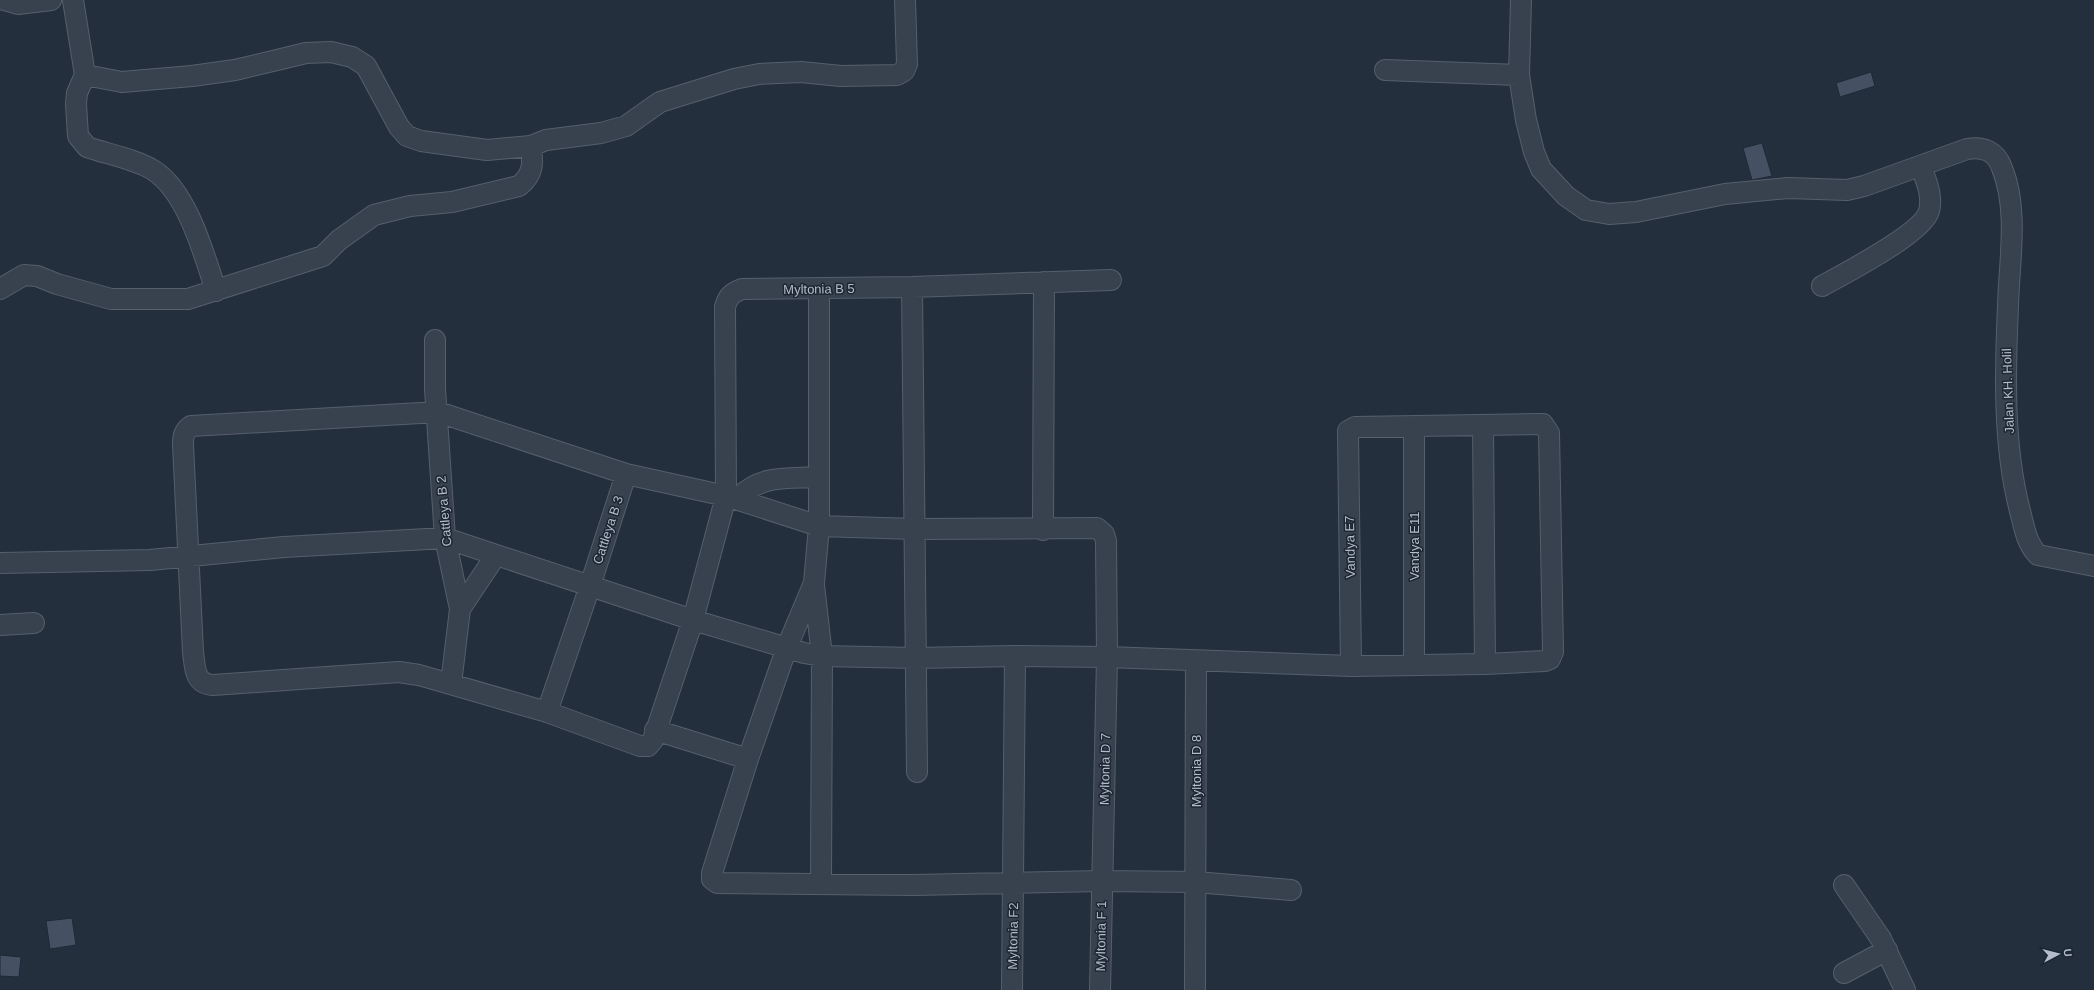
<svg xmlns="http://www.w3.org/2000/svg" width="2094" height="990" font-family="Arial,sans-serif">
<rect width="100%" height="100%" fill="#242f3e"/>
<!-- building -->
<path fill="#455162" stroke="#1f2835" d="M1871 72 1875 86 1840 97 1836 83Z
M1762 143 1772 176 1752 180 1743 148Z
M72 918 76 945 50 949 46 921Z
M0 955 21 957 19 977 0 976Z"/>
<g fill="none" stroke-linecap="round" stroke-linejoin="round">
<defs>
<path id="minor" d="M4 0 18 4 51 0
M73 0 85 75
M1521 0 1519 75 1526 120 1534 152 1541 169 1566 196 1586 210 1609 214 1636 212 1725 194 1788 188 1847 190 1864 186 1967 149C1983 146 1996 151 2002 168 2019 210 2009 262 2008 306 2005 372 2003 446 2020 511 2024 526 2026 543 2038 555L2094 566
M1385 70 1519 75
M1822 286C1844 274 1923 233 1929 211 1933 195 1926 181 1921 166
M912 287 917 772
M0 289 24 275 37 276 57 284 111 299H188L323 256 339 240 374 215 410 206 452 202 519 186C534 174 533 163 531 146L546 140 601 133 626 126 660 102 734 79 759 74 801 72 841 76 897 75 904 71 907 64 905 0
M819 289V526L814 583 787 647 748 759 712 873V879L717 883 915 885 1102 881 1196 882 1291 890
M216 291C204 254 187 191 153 170 135 159 107 154 87 147L78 136 76 104 77 93 85 75 122 82 192 76 235 70 306 53 331 52 352 57 366 66 399 127 407 136 421 141 487 150 531 146
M435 340V389L445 538 460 609 451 684
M1483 425 1485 664
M1414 427V665
M737 499C761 474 786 479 819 477
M1043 530 1044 282
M0 563 150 560 284 547 445 538 693 620 804 653 822 656 916 658 1015 656 1107 657 1351 666 1485 664 1545 661 1550 659 1553 652 1549 433 1543 424 1355 427 1348 431 1351 666
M814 585 822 656 821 883
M460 609 496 555
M0 625 34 623
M547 712 590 586 626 474
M655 730 748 759
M1844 885 1881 939 1905 990
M1844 973 1887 950
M1012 990 1015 656
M1100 990 1107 657 1106 541 1104 534 1097 528 915 529 819 526 726 496 626 474 438 412 191 426C184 431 183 436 183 444L193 652C195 667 194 684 213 685L399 672 419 675 547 712 640 746H648L653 740 693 620 726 496 725 307C728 296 732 293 742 289L912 287 1111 280
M1195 990 1196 661"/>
</defs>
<!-- minor casing -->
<use href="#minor" stroke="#565f6c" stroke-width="22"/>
<!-- minor -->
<use href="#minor" stroke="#38414e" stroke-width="20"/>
</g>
<g text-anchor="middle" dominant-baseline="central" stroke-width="3" stroke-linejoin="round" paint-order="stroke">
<!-- street labels -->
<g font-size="13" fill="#b4bcc9" stroke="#1d2633">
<text transform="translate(819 289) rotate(-1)">Myltonia B 5</text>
<text transform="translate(2008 391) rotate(-92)">Jalan KH. Holil</text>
<text transform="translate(444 511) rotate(-95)">Cattleya B 2</text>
<text transform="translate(608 530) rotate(-72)">Cattleya B 3</text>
<text transform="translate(1414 546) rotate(-90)">Vandya E11</text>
<text transform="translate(1350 547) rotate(-91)">Vandya E7</text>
<text transform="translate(1105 769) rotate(-89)">Myltonia D 7</text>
<text transform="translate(1196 771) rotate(-90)">Myltonia D 8</text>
<text transform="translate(1013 936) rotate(-89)">Myltonia F2</text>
<text transform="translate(1101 936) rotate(-89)">Myltonia F 1</text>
</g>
</g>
<!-- north arrow -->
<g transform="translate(2058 954) rotate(83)" stroke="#1d2633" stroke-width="3" paint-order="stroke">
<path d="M0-3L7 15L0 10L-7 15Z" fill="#b4bcc9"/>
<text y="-6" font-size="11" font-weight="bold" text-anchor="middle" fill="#b4bcc9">U</text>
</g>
</svg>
